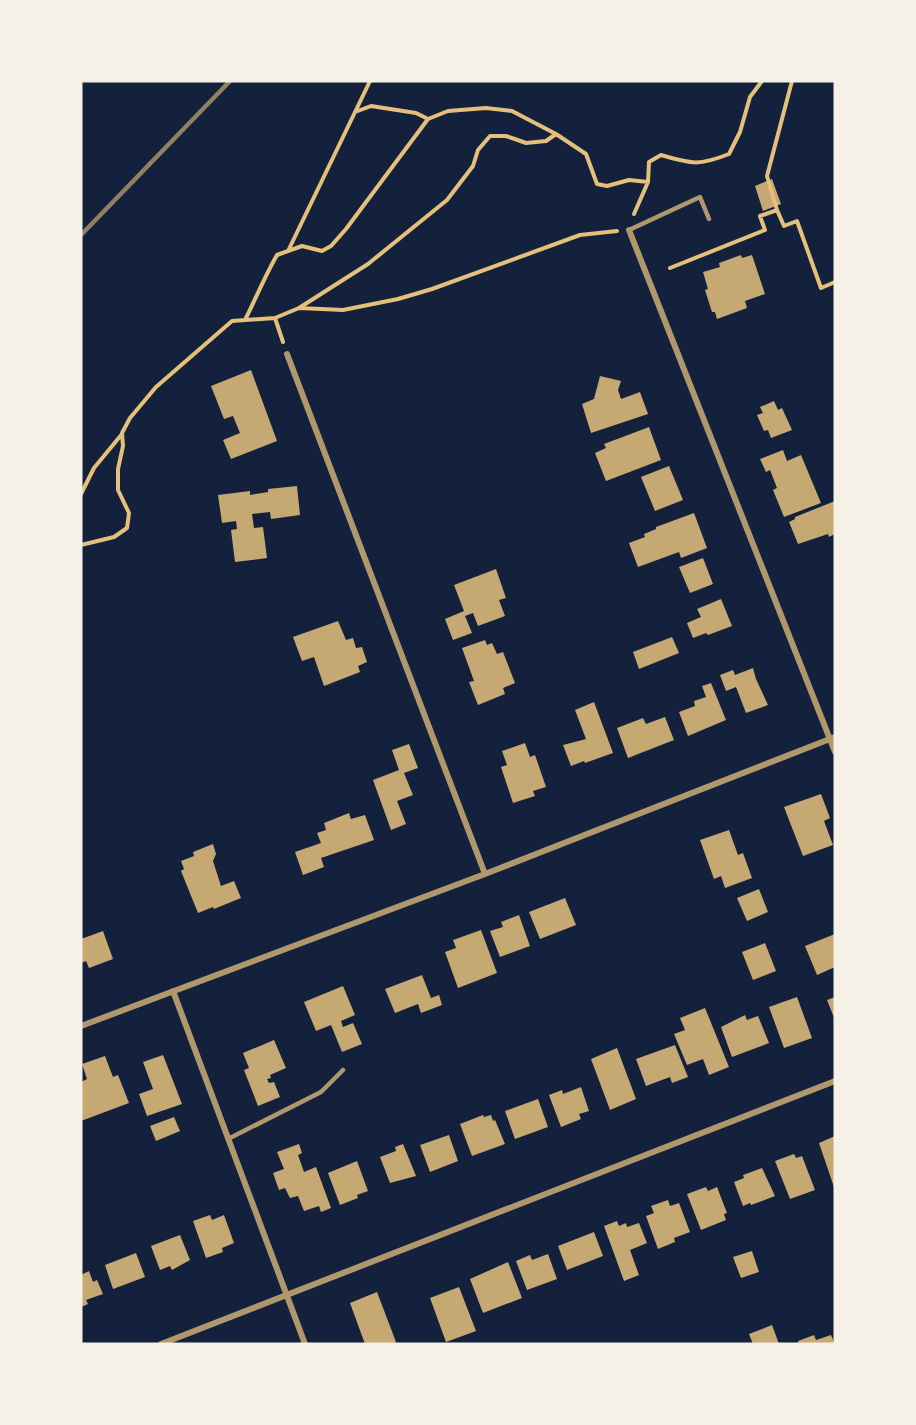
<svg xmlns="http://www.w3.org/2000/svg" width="916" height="1425" font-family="'Work Sans',sans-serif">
<rect width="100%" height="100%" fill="#14213d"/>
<!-- building -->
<path fill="#c6a872" d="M772 179 781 204 763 211 755 186Z
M741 255 742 258 752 255 765 294 745 301 747 308 717 319 715 312H712L705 290 708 289 703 272 720 267 719 263Z
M251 370 277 441 231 459 223 440 240 433 233 416 224 419 211 386Z
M600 376 621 381 618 390 621 399 640 392 648 414 591 433 582 404 594 399Z
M774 401 778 410 782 408 792 430 771 438 768 430 764 431 757 415 763 413 760 407Z
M649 427 661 460 606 481 595 453 606 448 604 444Z
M783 450 787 461 801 455 821 503 784 517 773 490 777 488 770 470 766 472 760 459Z
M669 466 683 500 655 511 641 477Z
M297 486 300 515 271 519 270 512 252 514 254 528 263 527 267 558 235 562 231 530 237 529 236 521 222 523 218 495 250 491V495L268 492V489Z
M835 501V534L829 537 828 534 798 544 789 522 795 519V517Z
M694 513 707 548 681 558 679 552 638 567 629 543 645 537 644 534 656 529V527Z
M703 558 713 584 690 593 679 567Z
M496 569 506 598 499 600 505 616 478 626 473 613 465 616 472 633 453 640 445 619 464 611 454 585Z
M721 599 732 626 708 635 706 633 693 638 687 623 701 617 697 609Z
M338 621 346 640 353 638 356 648 362 647 367 662 358 666 360 672 324 686 314 657 302 661 293 637Z
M672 637 679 653 639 669 633 652Z
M485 640 487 645 492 643 497 654 503 652 515 683 503 688 505 694 478 705 469 682 474 681 462 648Z
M753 668 756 679 768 705 746 713 736 687 726 691 720 675 733 670 735 675Z
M711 683 726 720 688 736 679 712 695 706 694 701 706 697 702 686Z
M594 702 613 753 585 763 584 761 571 766 563 745 586 739 575 710Z
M665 717 674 740 628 758 617 728 643 718 646 724Z
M525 743 530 757 535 755 546 787 533 791 535 796 513 803 501 767 507 765 502 751Z
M409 744 418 768 404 773 413 795 397 801 406 824 391 830 373 780 399 770 392 750Z
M821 794 830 818 824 821 833 845 803 856 784 807Z
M349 813 351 819 365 815 374 840 321 858 324 867 303 875 295 852 321 843 317 833 326 830 324 823Z
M729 830 738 855 743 853 752 878 725 888 721 876 714 879 700 840Z
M213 844 216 854 213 861 221 886 234 881 241 898 214 909 213 907 198 913 181 871 184 869 181 861 194 856 193 852Z
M759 889 768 912 747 921 737 898Z
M565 898 576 925 540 939 529 912Z
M519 915 530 946 500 957 490 931 503 927 501 922Z
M481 930 497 973 458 988 445 952 456 948 453 940Z
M103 931 113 959 89 968 86 961 81 963V939Z
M835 934V967L817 975 805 946Z
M765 943 776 971 753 980 742 952Z
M422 975 431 998 439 995 442 1005 421 1013 418 1004 395 1013 385 989Z
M343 986 355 1015 341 1021 343 1027 353 1023 362 1044 342 1052 331 1025 316 1031 304 1002Z
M797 997 812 1038 784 1048 769 1007Z
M835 997V1020L827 1000Z
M705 1008 729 1067 709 1075 703 1059 687 1065 674 1034 685 1030 680 1018Z
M745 1015 747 1020 758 1016 769 1043 732 1057 721 1027Z
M274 1040 286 1068 270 1075 271 1078 267 1079 269 1083 274 1082 280 1097 258 1106 244 1070 249 1068 243 1053Z
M675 1045 688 1077 672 1083 670 1077 646 1086 636 1059Z
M617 1048 636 1099 610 1110 591 1059Z
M163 1055 182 1104 147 1116 139 1094 153 1089 143 1062Z
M105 1056 113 1077 118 1075 129 1103 81 1121V1082L87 1079 82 1064Z
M581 1087 589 1111 579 1114 581 1119 561 1127 549 1095 562 1090 563 1094Z
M538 1099 548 1127 515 1139 505 1111Z
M483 1115 484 1117 491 1115 493 1121 495 1120 505 1144 472 1156 460 1124Z
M174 1117 180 1131 156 1141 150 1126Z
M449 1135 458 1161 430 1172 420 1145Z
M835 1136V1190L819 1143Z
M299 1144 302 1153 298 1155 304 1172 316 1167 331 1208 321 1212 319 1206 304 1211 298 1196 290 1198 285 1188 279 1190 273 1173 284 1169 277 1152Z
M403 1144 416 1176 390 1183 380 1157 396 1151 395 1147Z
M794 1154 796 1158 802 1156 815 1190 790 1199 775 1161Z
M357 1161 368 1191 357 1195 358 1198 340 1205 328 1173Z
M762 1168 775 1196 751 1205 750 1203 743 1206 734 1182 744 1178 743 1175Z
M706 1187 708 1191 717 1187 727 1213 724 1214 726 1220 701 1230 687 1194Z
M668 1200 670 1206 679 1203 690 1232 674 1238 675 1242 658 1249 646 1216 654 1213 651 1206Z
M210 1215 212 1220 224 1215 234 1243 222 1248 223 1252 206 1258 193 1221Z
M617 1221 619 1226 626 1223 627 1227 639 1223 647 1243 630 1250 639 1275 624 1281 604 1226Z
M594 1232 603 1256 567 1270 558 1246Z
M180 1235 190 1260 172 1270 170 1266 160 1270 151 1246Z
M752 1251 759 1272 741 1278 733 1257Z
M136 1253 145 1277 113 1289 105 1265Z
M548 1254 557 1279 527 1290 516 1261 530 1255 532 1260Z
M508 1262 522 1298 483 1313 470 1279Z
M89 1271 93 1282 97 1280 103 1294 86 1300 88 1304 81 1307V1275Z
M459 1287 476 1331 446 1342 430 1298Z
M377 1292 396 1342 392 1344H365L350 1303Z
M772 1325 779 1344H753L749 1334Z
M814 1335 816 1340 831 1335 835 1344H799L798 1341Z"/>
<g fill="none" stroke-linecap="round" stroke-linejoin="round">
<!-- path -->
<path stroke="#e5c07b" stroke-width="4" d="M355 112 371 106 416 113 428 119
M777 210 784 226 797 221 821 288 835 282
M634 214 648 182 649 162 661 155C692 164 699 166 729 154L740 132 750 97 762 81
M289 249 370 81
M670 268 765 230 760 216 777 210 767 176 792 81
M299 308 368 264 447 200 473 166 478 150 490 136H506L526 143 546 141 556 134
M245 320C256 298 265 276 277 255L302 246 322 251 331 246 346 229 428 119 448 111 486 108 512 111 556 134 586 154 597 184 607 186 629 180 648 182
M283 342 275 318 299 308 343 310 398 299 432 289 580 235 617 231
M81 494 94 468 122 434
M81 545 114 537 127 528 129 513 118 490V469L123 446 122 433 130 418 156 387 232 321 275 318"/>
<!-- service -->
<path stroke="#b1986c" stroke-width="4.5" d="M629 230 700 197 709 219
M228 1139 321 1092 343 1070"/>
<!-- minor -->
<path stroke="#b1986c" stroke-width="6" d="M629 230 835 752
M287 354 485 874
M173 991 305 1344
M81 1026 485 874 835 737
M161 1344 835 1081"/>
<!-- rail -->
<path stroke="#918062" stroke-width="4.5" d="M81 235 230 81"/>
</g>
<!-- border -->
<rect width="916" height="1425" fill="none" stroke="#f6f1e7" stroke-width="165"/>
</svg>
